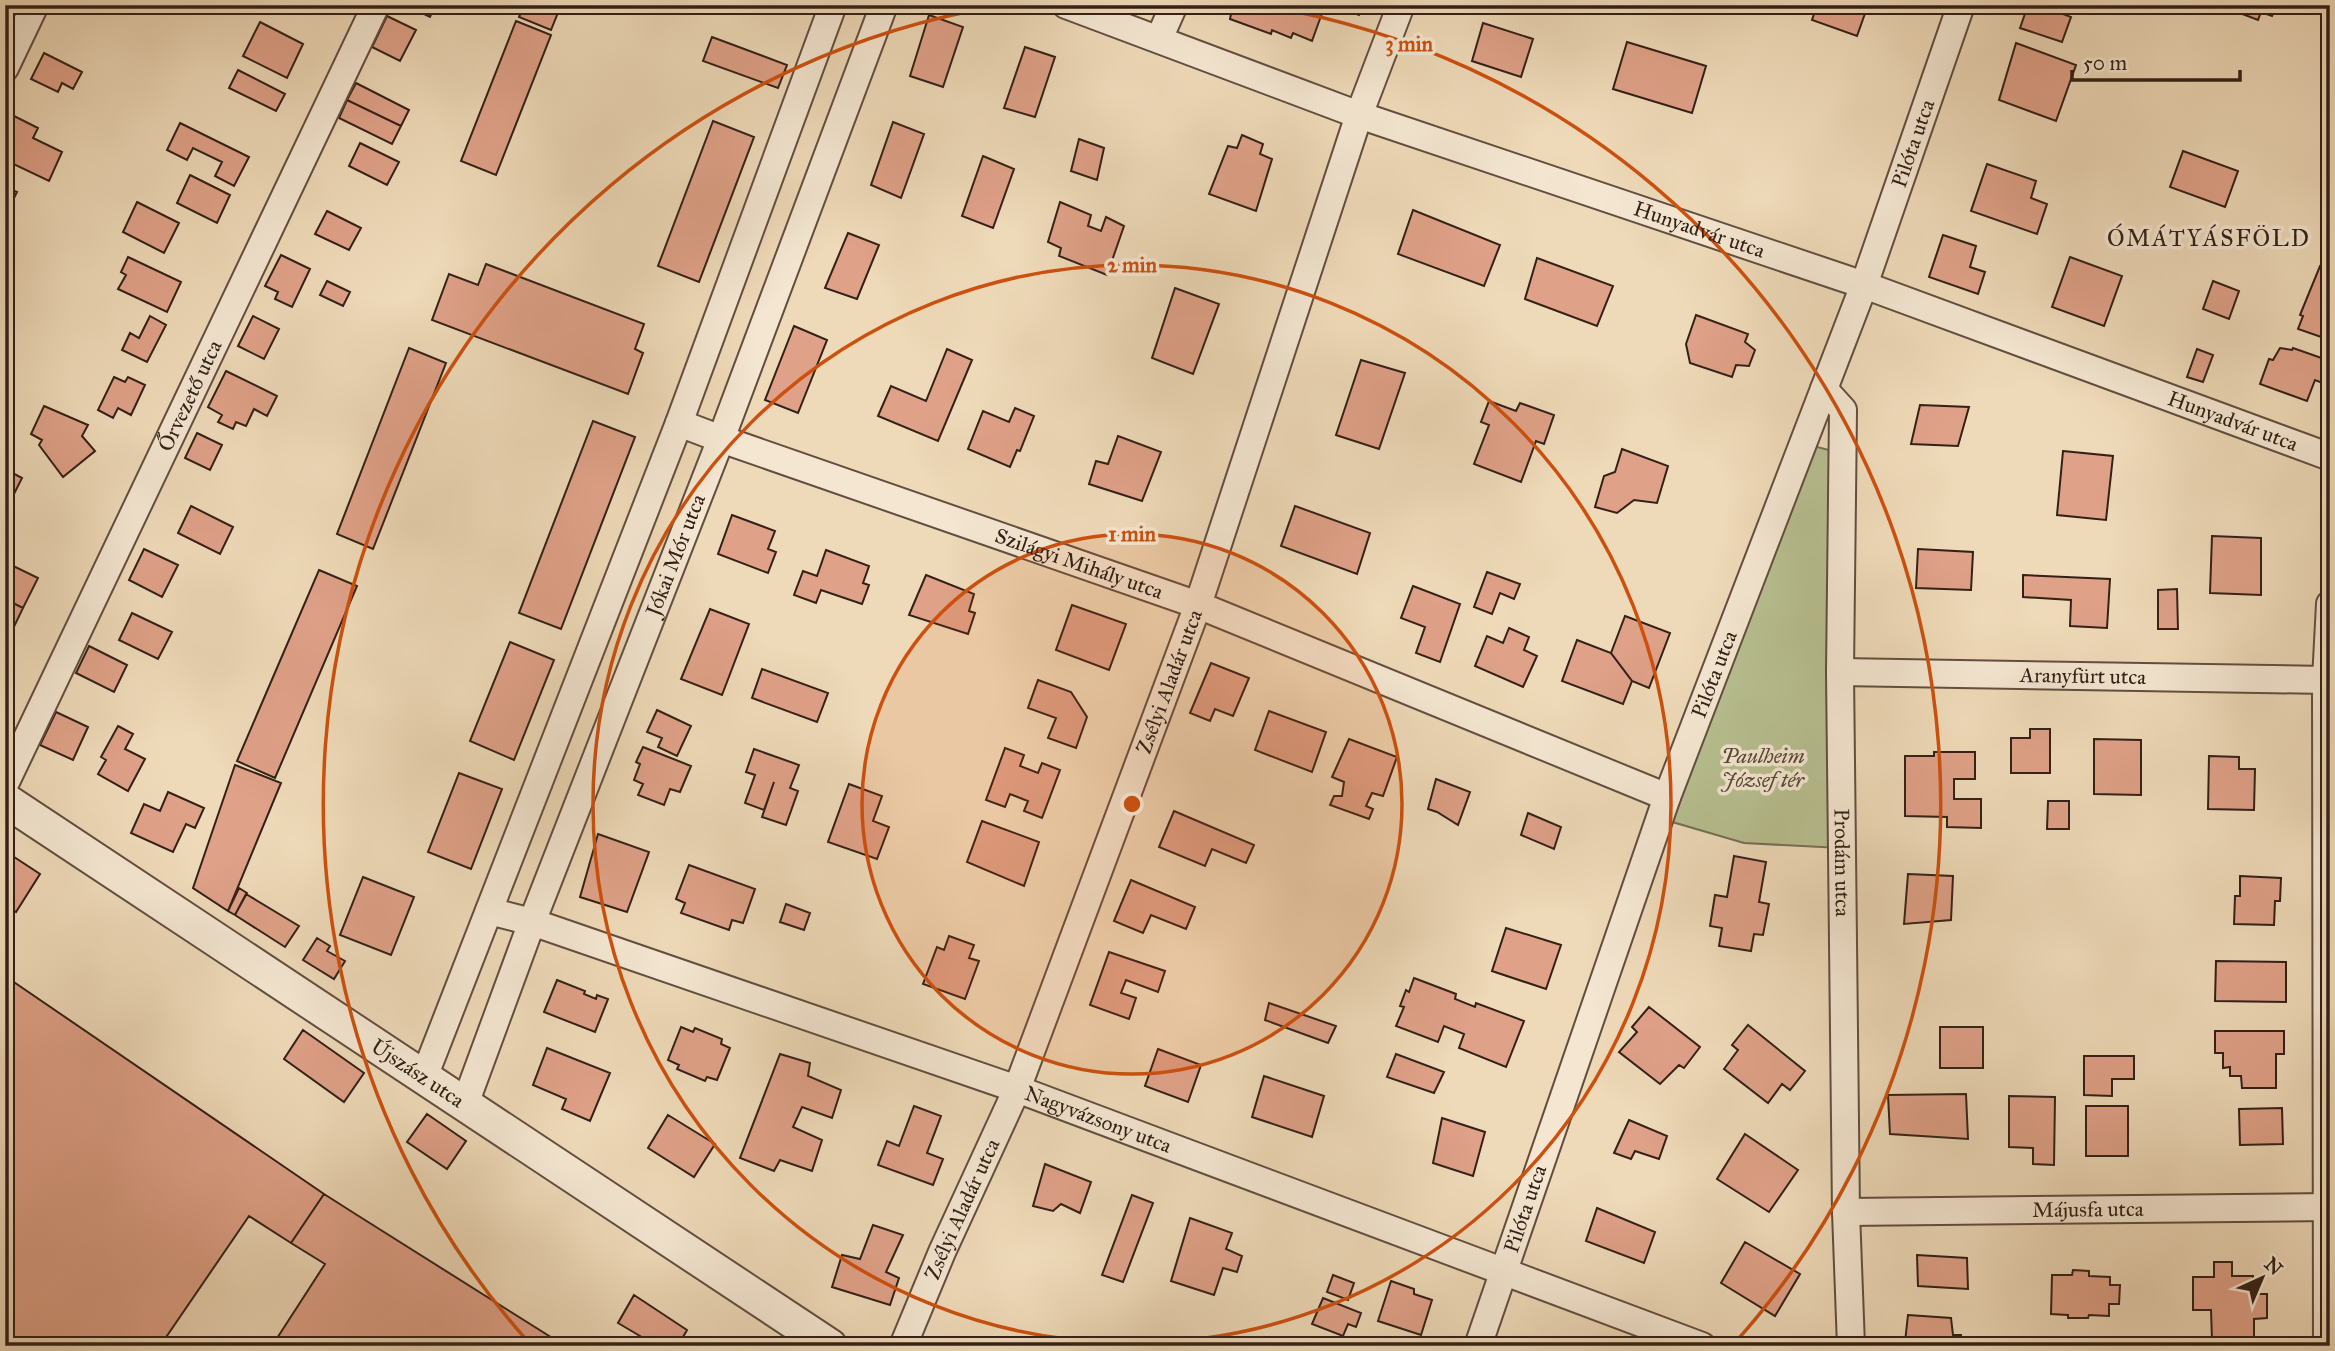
<svg xmlns="http://www.w3.org/2000/svg" width="2335" height="1351" font-family="'IM FELL Great Primer',serif">
<rect width="100%" height="100%" fill="#eed9b8"/>
<filter id="stains"><feTurbulence type="fractalNoise" baseFrequency=".00286" numOctaves="4"/><feColorMatrix values="0 0 0 0 .2 0 0 0 0 .09 0 0 0 0 .02 0 0 0 .5 -.17"/></filter>
<radialGradient id="worn" r=".72"><stop offset=".6" stop-color="#630" stop-opacity="0"/><stop offset="1" stop-color="#630" stop-opacity=".3"/></radialGradient>
<!-- green -->
<path fill="#b7bf90" stroke="#757054" stroke-width="2" d="M1809 445 1837 452 1840 848 1744 843 1662 819Z"/>
<!-- building -->
<path fill="#dfa188" stroke="#332017" stroke-width="2" d="M405 5H435L430 17Z
M524 5H561L551 30 519 17Z
M1325 5 1312 41 1293 33 1291 38 1272 30 1271 34 1230 19 1231 14 1210 6Z
M1333 5H1363L1359 15Z
M1817 5H1868L1857 36 1812 20Z
M2028 5H2040L2071 17 2062 42 2020 28Z
M2224 5H2276L2272 16 2261 12 2258 20 2224 7Z
M929 15 963 27 943 87 910 76Z
M387 16 416 30 400 61 372 47Z
M516 21 551 35 496 175 461 161Z
M260 22 303 44 287 78 243 56Z
M1483 23 1533 39 1521 77 1472 61Z
M712 37 787 65 778 88 703 61Z
M1627 42 1706 66 1692 113 1613 89Z
M2016 43 2076 65 2056 121 1999 100Z
M1025 47 1055 57 1035 117 1004 108Z
M44 53 82 72 73 89 62 83 58 92 31 79Z
M238 70 285 94 276 111 229 88Z
M356 83 409 110 401 126 347 100Z
M347 100 401 126 392 144 339 118Z
M10 114 38 128 33 138 62 152 49 181 5 160 8 148 5 147V125Z
M713 121 754 137 699 282 658 266Z
M893 122 924 134 901 198 871 185Z
M180 123 249 157 234 186 215 176 222 162 193 148 187 160 167 150Z
M1242 135 1263 144 1260 154 1272 159 1256 211 1209 194 1228 146 1237 148Z
M1079 139 1104 148 1097 180 1071 171Z
M360 143 399 162 387 185 349 166Z
M2183 151 2238 171 2225 207 2170 187Z
M983 156 1014 169 993 228 962 216Z
M1987 164 2036 181 2031 198 2047 204 2037 234 1971 211Z
M190 175 230 195 217 223 177 203Z
M5 187 17 192 5 216Z
M137 202 179 223 164 253 123 232Z
M1060 202 1091 215 1088 226 1101 231 1106 217 1124 226 1107 275 1059 256 1061 248 1048 242Z
M1413 210 1500 245 1484 286 1398 254Z
M327 211 361 228 349 250 315 234Z
M848 233 879 245 857 299 825 288Z
M1943 235 1976 246 1970 267 1985 272 1978 294 1929 277Z
M281 255 310 269 292 307 275 299 278 292 265 286Z
M128 257 181 282 167 312 118 289 126 275 121 272Z
M2070 257 2122 276 2104 326 2052 307Z
M1537 258 1613 286 1597 326 1525 299Z
M486 264 644 324 635 349 643 353 628 394 432 320 449 274 478 285Z
M2320 266 2330 270V340L2298 329 2303 316 2300 315Z
M327 281 350 292 343 306 320 295Z
M2213 281 2239 291 2229 319 2203 309Z
M1175 288 1219 304 1193 374 1152 358Z
M1696 315 1748 334 1745 342 1755 350 1749 366 1736 365 1732 377 1690 363 1686 344Z
M150 316 166 325 147 362 122 350 130 333 139 338Z
M253 316 279 329 264 359 238 346Z
M794 326 827 340 798 413 765 400Z
M409 348 446 363 373 549 337 534Z
M2280 348 2292 350 2293 348 2330 361V370L2325 384 2315 380 2307 401 2260 384 2269 359 2273 360Z
M947 349 972 360 938 441 878 416 891 386 926 401Z
M2197 349 2213 355 2203 382 2187 377Z
M1361 360 1405 373 1379 449 1336 435Z
M226 371 277 396 267 416 254 409 246 426 236 422 233 429 218 422 222 415 208 407Z
M114 377 125 382 128 377 145 385 131 415 118 408 113 418 98 410Z
M1489 401 1516 411 1520 403 1554 415 1544 444 1536 441 1521 482 1474 464 1489 425 1481 422Z
M1920 405 1969 407 1958 446 1911 444Z
M44 406 88 425 82 436 95 451 63 477 39 445 42 440 31 434Z
M1015 408 1034 416 1020 451 1017 450 1010 467 968 449 983 411 1009 422Z
M593 421 635 437 561 629 519 613Z
M197 433 222 445 210 470 185 458Z
M1118 436 1161 452 1142 501 1089 484 1096 461 1108 464Z
M1622 449 1668 466 1657 503 1634 500 1617 513 1595 507 1604 476 1615 472Z
M2063 451 2113 456 2106 520 2057 515Z
M5 469 22 478 10 502 5 500Z
M191 506 233 527 220 554 178 533Z
M1295 506 1370 533 1357 574 1281 546Z
M732 515 775 531 768 549 776 552 768 573 718 554Z
M2212 536 2261 538V595L2210 593Z
M144 549 178 565 162 597 129 580Z
M1918 549 1973 552 1971 590 1916 588Z
M826 550 869 566 863 583 869 585 862 604 821 590 816 603 794 595 803 571 817 576Z
M5 562 38 578 23 608 5 599Z
M319 570 357 586 275 778 237 761Z
M1487 572 1520 584 1514 599 1500 593 1492 614 1474 607Z
M926 575 974 594 969 611 975 613 968 634 909 615Z
M2023 575 2110 579 2107 628 2070 626 2071 600 2023 597Z
M1413 586 1460 604 1440 662 1416 653 1425 627 1401 618Z
M2177 589 2178 629H2158V590Z
M5 599 23 608 9 637 5 636Z
M1072 605 1126 624 1109 670 1056 650Z
M710 609 749 624 722 695 681 679Z
M132 613 172 632 158 659 119 640Z
M1625 616 1670 633 1649 688 1632 681 1611 653Z
M1509 628 1529 637 1524 650 1537 656 1523 687 1475 666 1487 636 1503 643Z
M1577 640 1611 653 1632 681 1623 704 1562 681Z
M510 642 554 660 514 760 470 741Z
M89 646 127 665 114 692 76 673Z
M1211 663 1249 678 1233 716 1215 709 1210 721 1190 713Z
M762 669 828 693 817 722 752 698Z
M1038 680 1071 692 1087 717 1076 748 1048 738 1056 718 1028 708Z
M657 710 691 726 677 756 658 747 662 738 647 732Z
M1269 711 1326 732 1312 772 1255 750Z
M56 712 88 727 73 760 40 745Z
M118 726 133 734 125 749 145 759 128 791 98 774 106 760 101 757Z
M2030 729H2050V773H2011V738H2030Z
M1349 739 1397 757 1383 796 1372 793 1366 806 1373 809 1369 819 1330 805 1334 796H1342L1344 782 1332 777Z
M2094 739 2141 740V795L2094 794Z
M643 747 691 766 680 792 670 789 664 805 638 795 643 784 634 780 640 764 636 762Z
M1005 748 1024 755 1020 766 1038 773 1042 763 1060 770 1042 818 1024 811 1028 801 1010 794 1005 807 986 800Z
M754 749 799 765 790 788 798 791 786 825 762 817 774 782 764 810 745 803 755 775 746 772Z
M1934 752H1975V779H1954V799H1981V828L1947 827V817L1905 816V756H1934Z
M2209 756 2239 757V769H2255L2254 810 2208 809Z
M235 765 281 783 228 911 193 888Z
M459 773 502 789 471 869 428 852Z
M1436 779 1470 792 1458 825 1437 812 1428 809Z
M849 784 882 796 873 821 889 827 877 859 828 842Z
M168 792 204 808 195 828 186 824 173 852 131 833 144 804 160 811Z
M2048 801H2069V829H2047Z
M1174 811 1254 845 1246 863 1212 849 1205 866 1159 847Z
M1528 813 1561 827 1554 849 1521 835Z
M982 821 1039 842 1024 886 967 862Z
M598 834 649 852 627 912 580 897Z
M5 851 40 874 16 912 5 904Z
M1734 856 1766 862 1759 902 1769 904 1763 935 1754 934 1751 951 1719 946 1722 928 1710 926 1715 895 1727 897Z
M689 865 755 889 743 923 732 920 729 930 681 913 685 903 676 899Z
M1908 874 1953 876 1951 920 1904 924Z
M2240 876 2281 878 2280 901H2275L2274 925 2234 924 2235 896H2240Z
M363 877 414 897 391 955 340 935Z
M1131 880 1195 907 1186 929 1151 915 1143 933 1114 921Z
M239 888 247 893 235 915 228 911Z
M246 894 299 926 285 947 235 915Z
M786 904 810 913 804 930 780 922Z
M1506 928 1561 945 1546 989 1492 971Z
M949 936 974 945 969 958 979 961 965 999 923 984 937 947 944 950Z
M317 938 330 946 327 951 345 961 334 979 303 960Z
M1109 952 1165 971 1158 992 1126 980 1121 993 1136 998 1129 1019 1090 1005Z
M2216 961 2286 962V1002L2215 1001Z
M5 976 324 1194 291 1243 249 1216 160 1346H22L5 1335Z
M1414 978 1456 994 1455 999 1475 1007 1476 1003 1524 1021 1506 1067 1459 1048 1464 1034 1444 1026 1438 1042 1396 1026 1404 1007 1400 1006 1406 990 1409 992Z
M557 980 585 991 584 994 596 999 597 995 608 999 595 1032 544 1012Z
M1269 1003 1336 1026 1328 1043 1265 1020Z
M1649 1007 1700 1047 1684 1068 1679 1065 1660 1084 1619 1052 1637 1032 1632 1027Z
M1748 1025 1805 1071 1790 1090 1782 1084 1768 1103 1724 1069 1738 1050 1732 1045Z
M681 1027 693 1032 695 1028 722 1039 721 1044 730 1048 717 1080 707 1077 705 1081 677 1069 679 1065 668 1060Z
M1940 1027H1983V1068H1940Z
M303 1030 364 1073 344 1102 284 1059Z
M2215 1031H2284V1054H2276V1088H2242L2241 1076H2230V1067L2223 1068V1053H2215Z
M547 1048 610 1073 590 1121 562 1109 566 1099 533 1085Z
M1158 1049 1201 1065 1188 1102 1145 1086Z
M780 1054 810 1063 808 1076 841 1090 832 1118 802 1107 793 1127 822 1140 812 1171 780 1160 774 1171 740 1158Z
M1396 1054 1444 1072 1434 1093 1387 1077Z
M2084 1056H2134V1079H2112V1096L2084 1095Z
M1264 1076 1324 1096 1312 1137 1252 1117Z
M1966 1094 1968 1139 1890 1134 1888 1095Z
M2009 1096 2055 1097 2054 1165 2033 1164V1148L2009 1147Z
M914 1106 941 1116 927 1153 943 1159 933 1185 878 1165 887 1141 899 1146Z
M2086 1106H2128V1156H2086Z
M2282 1108 2283 1144 2240 1145 2239 1109Z
M427 1114 466 1141 447 1169 407 1142Z
M668 1115 715 1144 694 1177 648 1148Z
M1442 1118 1485 1132 1473 1176 1433 1163Z
M1629 1120 1667 1136 1659 1159 1635 1151 1631 1159 1614 1153Z
M1745 1134 1798 1170 1769 1212 1717 1179Z
M1045 1164 1091 1182 1080 1213 1061 1204 1053 1211 1033 1206Z
M324 1194 357 1215 565 1346H272L325 1264 291 1243Z
M1132 1195 1153 1203 1123 1282 1102 1275Z
M1597 1208 1655 1232 1644 1263 1586 1241Z
M1190 1218 1232 1233 1226 1249 1242 1256 1237 1272 1223 1268 1214 1295 1171 1281Z
M873 1225 903 1235 886 1272 899 1278 890 1305 832 1287 842 1255 860 1259Z
M1745 1242 1800 1274 1775 1316 1721 1283Z
M1917 1255 1967 1258 1968 1289 1918 1286Z
M2214 1262H2232V1276H2253V1294H2267V1318L2254 1319V1340H2212L2211 1310H2193V1277H2214Z
M2073 1270 2089 1271V1276L2110 1277V1285H2120L2119 1304H2109V1316L2089 1315 2088 1318H2068V1315L2051 1314 2052 1275H2072Z
M1333 1275 1354 1283 1348 1300 1327 1292Z
M1391 1281 1414 1289V1294L1432 1300 1421 1335 1378 1321Z
M634 1295 687 1330 678 1346H657L618 1323Z
M1323 1298 1361 1313 1356 1327 1348 1324 1343 1336 1312 1324Z
M1908 1315 1951 1318 1953 1335H1961L1962 1346H1894V1343L1905 1342Z"/>
<g fill="none" stroke-linecap="round" stroke-linejoin="round">
<defs>
<g id="minor">
<path id="s1" d="M1066 5 1359 115 1864 285 2330 457"/>
<path d="M1159 39 1174 5"/>
<path d="M5 68 35 5"/>
<path id="s2" d="M1824 389 1843 410 1840 672 1846 1212 1851 1346"/>
<path id="s3" d="M679 423 721 439 1198 605 1667 797"/>
<path id="s4" d="M1840 672 2326 680"/>
<path id="s5" d="M5 784 376 5"/>
<path id="s6" d="M489 911 532 922 1017 1089 1702 1346"/>
<path d="M424 1077 679 423 833 5"/>
<path id="s7" d="M465 1104 532 922 721 439 884 5"/>
<path id="s8" d="M1846 1212 2330 1207"/>
<path id="s9" d="M903 1346 942 1252 1017 1089 1198 605 1359 115 1401 5"/>
<path id="s10" d="M1478 1346 1667 797 1864 285 1961 5"/>
<path d="M2327 1346 2326 680 2330 604"/>
</g>
<g id="tertiary">
<path id="s11" d="M5 800 830 1346"/>
</g>
</defs>
<!-- minor casing -->
<use href="#minor" stroke="#624e3f" stroke-width="30"/>
<!-- tertiary casing -->
<use href="#tertiary" stroke="#624e3f" stroke-width="37"/>
<!-- minor -->
<use href="#minor" stroke="#f4e6d1" stroke-width="26"/>
<!-- tertiary -->
<use href="#tertiary" stroke="#f4e6d1" stroke-width="33"/>
</g>
<!-- distance rings -->
<circle cx="1132" cy="804" r="270" fill="#cd500e" fill-opacity=".12"/>
<g fill="none" stroke="#cd500e" stroke-width="3.5">
<circle cx="1132" cy="804" r="270"/>
<circle cx="1132" cy="804" r="539"/>
<path d="M531 1345A809 809 0 0 1 998 6M1266 6A809 809 0 0 1 1733 1345"/>
</g>
<g text-anchor="middle" dominant-baseline="central" stroke-width="7" stroke-linejoin="round" paint-order="stroke">
<!-- street labels -->
<g font-size="21" fill="#332017" stroke="#f4e6d1">
<text stroke="none"><textPath href="#s10" startOffset="1279">Pilóta utca</textPath></text>
<text stroke="none"><textPath href="#s1" startOffset="672">Hunyadvár utca</textPath></text>
<text stroke="none"><textPath href="#s5" startOffset="430">Őrvezető utca</textPath></text>
<text stroke="none"><textPath href="#s1" startOffset="1239">Hunyadvár utca</textPath></text>
<text stroke="none"><textPath href="#s7" startOffset="588">Jókai Mór utca</textPath></text>
<text stroke="none"><textPath href="#s3" startOffset="424">Szilágyi Mihály utca</textPath></text>
<text stroke="none"><textPath href="#s10" startOffset="712">Pilóta utca</textPath></text>
<text stroke="none"><textPath href="#s4" startOffset="243">Aranyfürt utca</textPath></text>
<text stroke="none"><textPath href="#s9" startOffset="716">Zsélyi Aladár utca</textPath></text>
<text stroke="none"><textPath href="#s2" startOffset="481">Prodám utca</textPath></text>
<text stroke="none"><textPath href="#s11" startOffset="495">Újszász utca</textPath></text>
<text stroke="none"><textPath href="#s6" startOffset="644">Nagyvázsony utca</textPath></text>
<text stroke="none"><textPath href="#s10" startOffset="145">Pilóta utca</textPath></text>
<text stroke="none"><textPath href="#s8" startOffset="242">Májusfa utca</textPath></text>
<text stroke="none"><textPath href="#s9" startOffset="149">Zsélyi Aladár utca</textPath></text>
</g>
<!-- park labels -->
<g font-size="21" font-style="italic" fill="#544835" stroke="#f4e6d1">
<text x="1763" y="756">Paulheim<tspan x="1763" dy="24">József tér</tspan></text>
</g>
<!-- neighbourhood labels -->
<g font-size="23" letter-spacing="2" fill="#332017" stroke="#f4e6d1">
<text x="2209" y="238">ÓMÁTYÁSFÖLD</text>
</g>
</g>
<circle cx="1132" cy="804" r="10" fill="#cd500e" stroke="#f4e6d1" stroke-width="3.5"/>
<g font-size="21" text-anchor="middle" font-weight="bold" fill="#cd500e" stroke="#f4e6d1" stroke-width="7" stroke-linejoin="round" paint-order="stroke">
<text x="1409" y="51">3 min</text>
<text x="1132" y="272">2 min</text>
<text x="1132" y="541">1 min</text>
</g>
<!-- margin -->
<rect width="2335" height="1351" fill="none" stroke="#eed9b8" stroke-width="28"/>
<rect x="7" y="7" width="2321" height="1337" fill="none" stroke="#332017" stroke-width="3.5"/>
<rect x="14" y="14" width="2307" height="1323" fill="none" stroke="#332017" stroke-width="2"/>
<!-- north arrow -->
<g transform="translate(2262 1278) rotate(44)" stroke="#f4e6d1" stroke-width="5" paint-order="stroke">
<path d="M0-5L12 26L0 18L-12 26Z" fill="#332017"/>
<text y="-10" font-size="19" font-weight="bold" text-anchor="middle" fill="#332017">N</text>
</g>
<!-- scale -->
<path d="M2072 70v10h168v-10" fill="none" stroke="#332017" stroke-width="3.5"/>
<text x="2083" y="70" font-size="21" fill="#332017" stroke="#f4e6d1" stroke-width="5" paint-order="stroke">50 m</text>
<rect width="100%" height="100%" filter="url(#stains)"/>
<rect width="100%" height="100%" fill="url(#worn)"/>
</svg>
